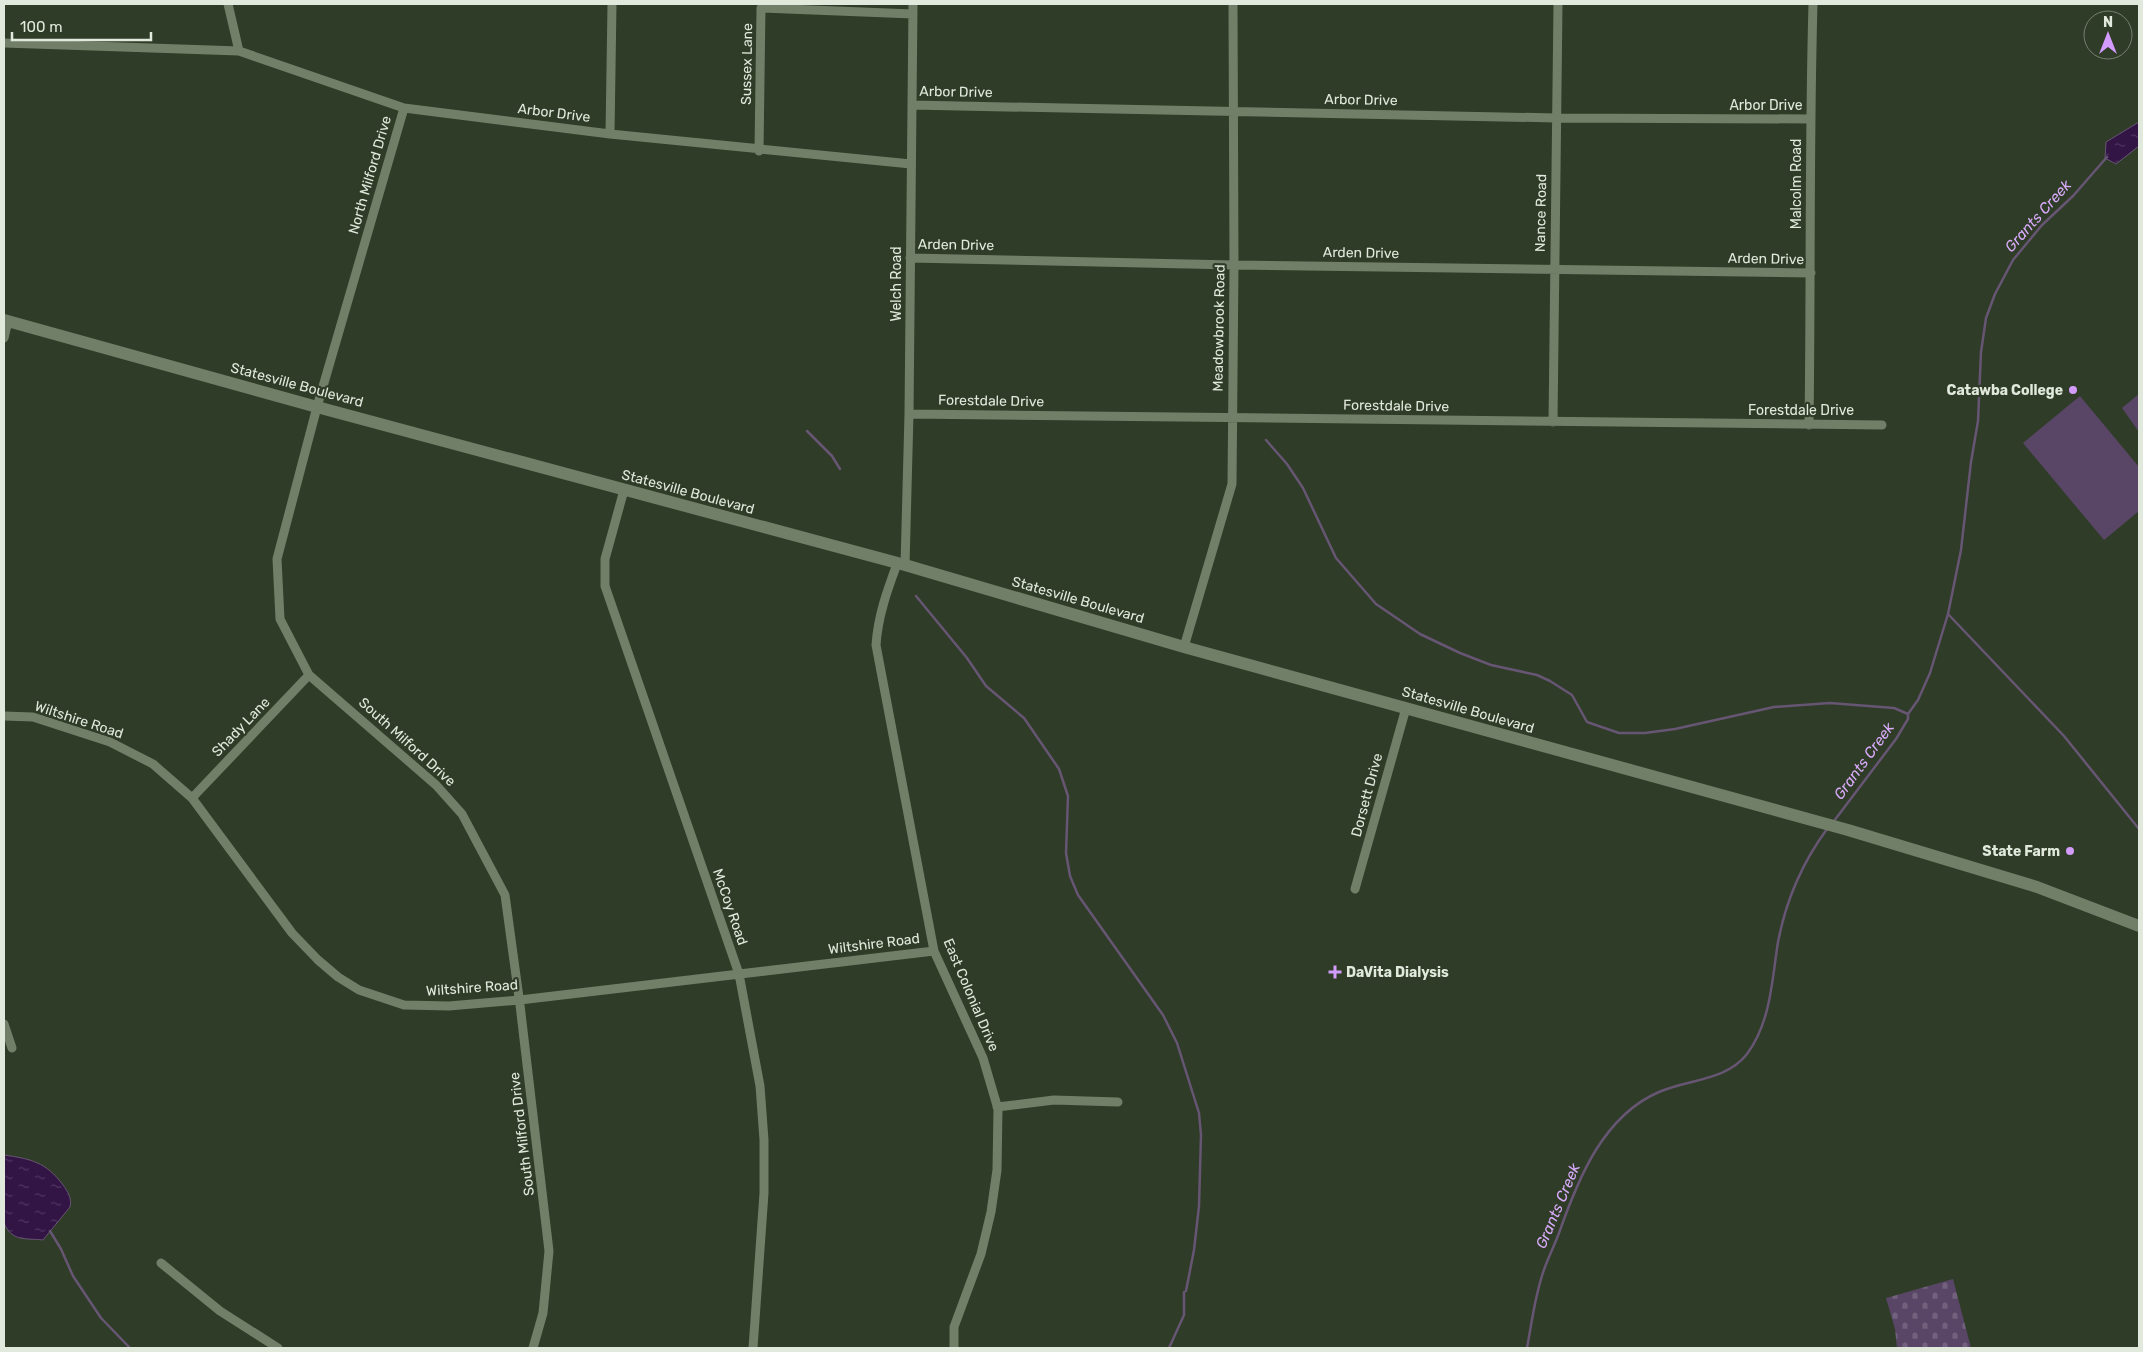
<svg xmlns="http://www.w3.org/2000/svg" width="2143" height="1352" font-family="Rubik,sans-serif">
<defs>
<pattern id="cemetery-stones" width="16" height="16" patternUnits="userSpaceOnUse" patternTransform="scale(1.25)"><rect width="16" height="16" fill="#594667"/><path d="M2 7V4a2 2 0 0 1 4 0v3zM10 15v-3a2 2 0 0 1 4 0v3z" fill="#71617c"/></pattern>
<pattern id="water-ripples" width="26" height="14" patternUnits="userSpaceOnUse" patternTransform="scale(1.25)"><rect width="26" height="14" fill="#321545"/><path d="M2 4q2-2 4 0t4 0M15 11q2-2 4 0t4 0" fill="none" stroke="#4f375f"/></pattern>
</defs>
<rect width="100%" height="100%" fill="#2f3c27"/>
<!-- cemetery -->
<path fill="url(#cemetery-stones)" d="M1953 1279 1971 1348H1897L1895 1329 1886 1298Z"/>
<!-- pitch -->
<path fill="#594667" d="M2139 394V432L2122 408Z
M2080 396 2139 467V511L2104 540 2023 443Z"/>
<!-- water -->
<path fill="url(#water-ripples)" stroke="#665573" d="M2139 122V146L2116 164 2105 158 2106 142Z
M4 1155C31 1159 46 1162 63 1185 68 1192 72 1198 70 1207L43 1240C25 1238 12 1242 4 1223Z"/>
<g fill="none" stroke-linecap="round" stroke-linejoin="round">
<!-- stream -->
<path stroke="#665573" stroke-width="2.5" d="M807 431 832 456 840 469
M1266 440 1287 464 1303 488 1336 558 1376 604 1420 634 1460 653 1491 665 1537 675 1550 681 1572 695 1587 722 1619 733H1645L1675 729 1774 707 1830 703 1894 708 1908 714
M916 596 967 658 986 686 1024 718 1059 769 1068 796 1066 853 1070 876 1078 895 1163 1015 1177 1043 1199 1113 1201 1135 1199 1206 1194 1250 1186 1291 1184 1292V1315L1169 1348
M1948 614 2064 736 2139 829
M1834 821 1896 739 1908 719V714L1918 700 1930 673 1948 614 1961 550 1971 462 1978 421 1981 352 1986 318 1995 294 2013 260 2042 225 2073 196 2107 157
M50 1231 61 1249 73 1276 101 1318 130 1348
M1527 1348C1532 1322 1535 1293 1545 1267 1549 1256 1555 1244 1559 1233 1578 1179 1603 1116 1659 1092 1688 1079 1726 1081 1747 1054 1771 1022 1772 979 1778 942 1786 900 1802 863 1827 829"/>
<!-- minor -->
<path stroke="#717f69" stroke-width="9" d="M228 4 239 51 404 108 610 134 911 164
M4 43 239 51
M912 105 1556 118 1810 119
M404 108 317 407 277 559 280 619 309 675 436 785 462 814 505 895 520 1005 549 1251 543 1313 533 1348
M610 134 612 4
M759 151 761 8 913 14
M910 258 1234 265 1811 273
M4 338 8 321
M909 414 1882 425
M1553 422 1558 4
M1809 425C1811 284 1809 144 1813 4
M624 490 605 559V586L739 974 760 1086 764 1140V1193L753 1348
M897 564C887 591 878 616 876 645L934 951 983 1058 998 1109 997 1170 991 1212 981 1254 954 1327V1348
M905 565 909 414 913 4
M1184 647 1232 484 1234 265 1233 4
M4 716 33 717 110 742 153 764 192 798 292 933 318 960 338 977 359 990 404 1005 449 1006 520 1000 934 951
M192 798 309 675
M1355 889 1406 708
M4 1024 12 1048
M997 1107 1054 1100 1118 1102
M161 1263 220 1311 278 1348"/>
<!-- secondary -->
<path stroke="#717f69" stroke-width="12" d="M4 320 317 407 905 565 1184 647 1848 830 2037 887 2139 926"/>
</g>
<!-- markers -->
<g fill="#d39cfc" stroke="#2f3c27" stroke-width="2">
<circle cx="2073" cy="390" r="5"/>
<circle cx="2070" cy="851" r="5"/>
<path d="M1332.5 964.5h5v5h5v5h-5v5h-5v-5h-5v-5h5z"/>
</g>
<g text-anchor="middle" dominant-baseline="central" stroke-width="4.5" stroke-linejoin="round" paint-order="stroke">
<!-- street labels -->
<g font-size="14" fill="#e1e9dd" stroke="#2f3c27">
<text transform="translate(747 64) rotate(-89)">Sussex Lane</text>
<text transform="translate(956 92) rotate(1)">Arbor Drive</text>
<text transform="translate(1361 100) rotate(1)">Arbor Drive</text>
<text x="1766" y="105">Arbor Drive</text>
<text transform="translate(554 113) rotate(7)">Arbor Drive</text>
<text transform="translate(370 175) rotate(-74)">North Milford Drive</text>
<text transform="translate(1796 184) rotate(-90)">Malcolm Road</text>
<text transform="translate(1541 213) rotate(-89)">Nance Road</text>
<text transform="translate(956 245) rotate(1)">Arden Drive</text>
<text transform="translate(1361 253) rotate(1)">Arden Drive</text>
<text transform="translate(1766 259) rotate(1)">Arden Drive</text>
<text transform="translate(896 284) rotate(-90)">Welch Road</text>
<text transform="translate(1219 328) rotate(-89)">Meadowbrook Road</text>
<text transform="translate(297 385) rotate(15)">Statesville Boulevard</text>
<text transform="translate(991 401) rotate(1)">Forestdale Drive</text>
<text transform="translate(1396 406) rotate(1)">Forestdale Drive</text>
<text x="1801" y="410">Forestdale Drive</text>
<text transform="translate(688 492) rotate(15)">Statesville Boulevard</text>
<text transform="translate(1078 600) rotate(16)">Statesville Boulevard</text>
<text transform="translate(1468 710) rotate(16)">Statesville Boulevard</text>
<text transform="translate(79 720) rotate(18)">Wiltshire Road</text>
<text transform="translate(241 727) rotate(-46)">Shady Lane</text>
<text transform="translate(407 742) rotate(42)">South Milford Drive</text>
<text transform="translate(1367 795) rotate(-75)">Dorsett Drive</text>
<text transform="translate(730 907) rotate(71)">McCoy Road</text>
<text transform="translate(874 944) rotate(-7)">Wiltshire Road</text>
<text transform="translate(472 988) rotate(-4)">Wiltshire Road</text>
<text transform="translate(971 995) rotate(67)">East Colonial Drive</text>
<text transform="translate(522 1134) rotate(-97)">South Milford Drive</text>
</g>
<!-- poi labels -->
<g font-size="14" font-weight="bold" fill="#e1e9dd" stroke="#2f3c27" text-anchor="end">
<text x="2063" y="390">Catawba College</text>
<text x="2060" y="851">State Farm</text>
<text x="1346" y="972" text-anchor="start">DaVita Dialysis</text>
</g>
<!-- water labels -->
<g font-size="15" font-style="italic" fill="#d8abfb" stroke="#2f3c27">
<text transform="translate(2038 216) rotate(-48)">Grants Creek</text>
<text transform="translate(1864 761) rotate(-54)">Grants Creek</text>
<text transform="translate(1558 1206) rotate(-67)">Grants Creek</text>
</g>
</g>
<!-- border -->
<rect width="2143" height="1352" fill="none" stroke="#e1e9dd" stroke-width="10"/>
<!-- north arrow -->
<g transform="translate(2108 35)"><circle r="24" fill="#2f3c27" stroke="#768170"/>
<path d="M0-4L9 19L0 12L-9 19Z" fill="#d39cfc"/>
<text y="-8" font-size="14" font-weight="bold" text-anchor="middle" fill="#e1e9dd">N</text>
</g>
<!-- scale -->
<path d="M12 32v8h139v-8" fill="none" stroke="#e1e9dd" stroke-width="2.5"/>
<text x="20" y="32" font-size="15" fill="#e1e9dd" stroke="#2f3c27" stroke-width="4" paint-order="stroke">100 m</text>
</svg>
